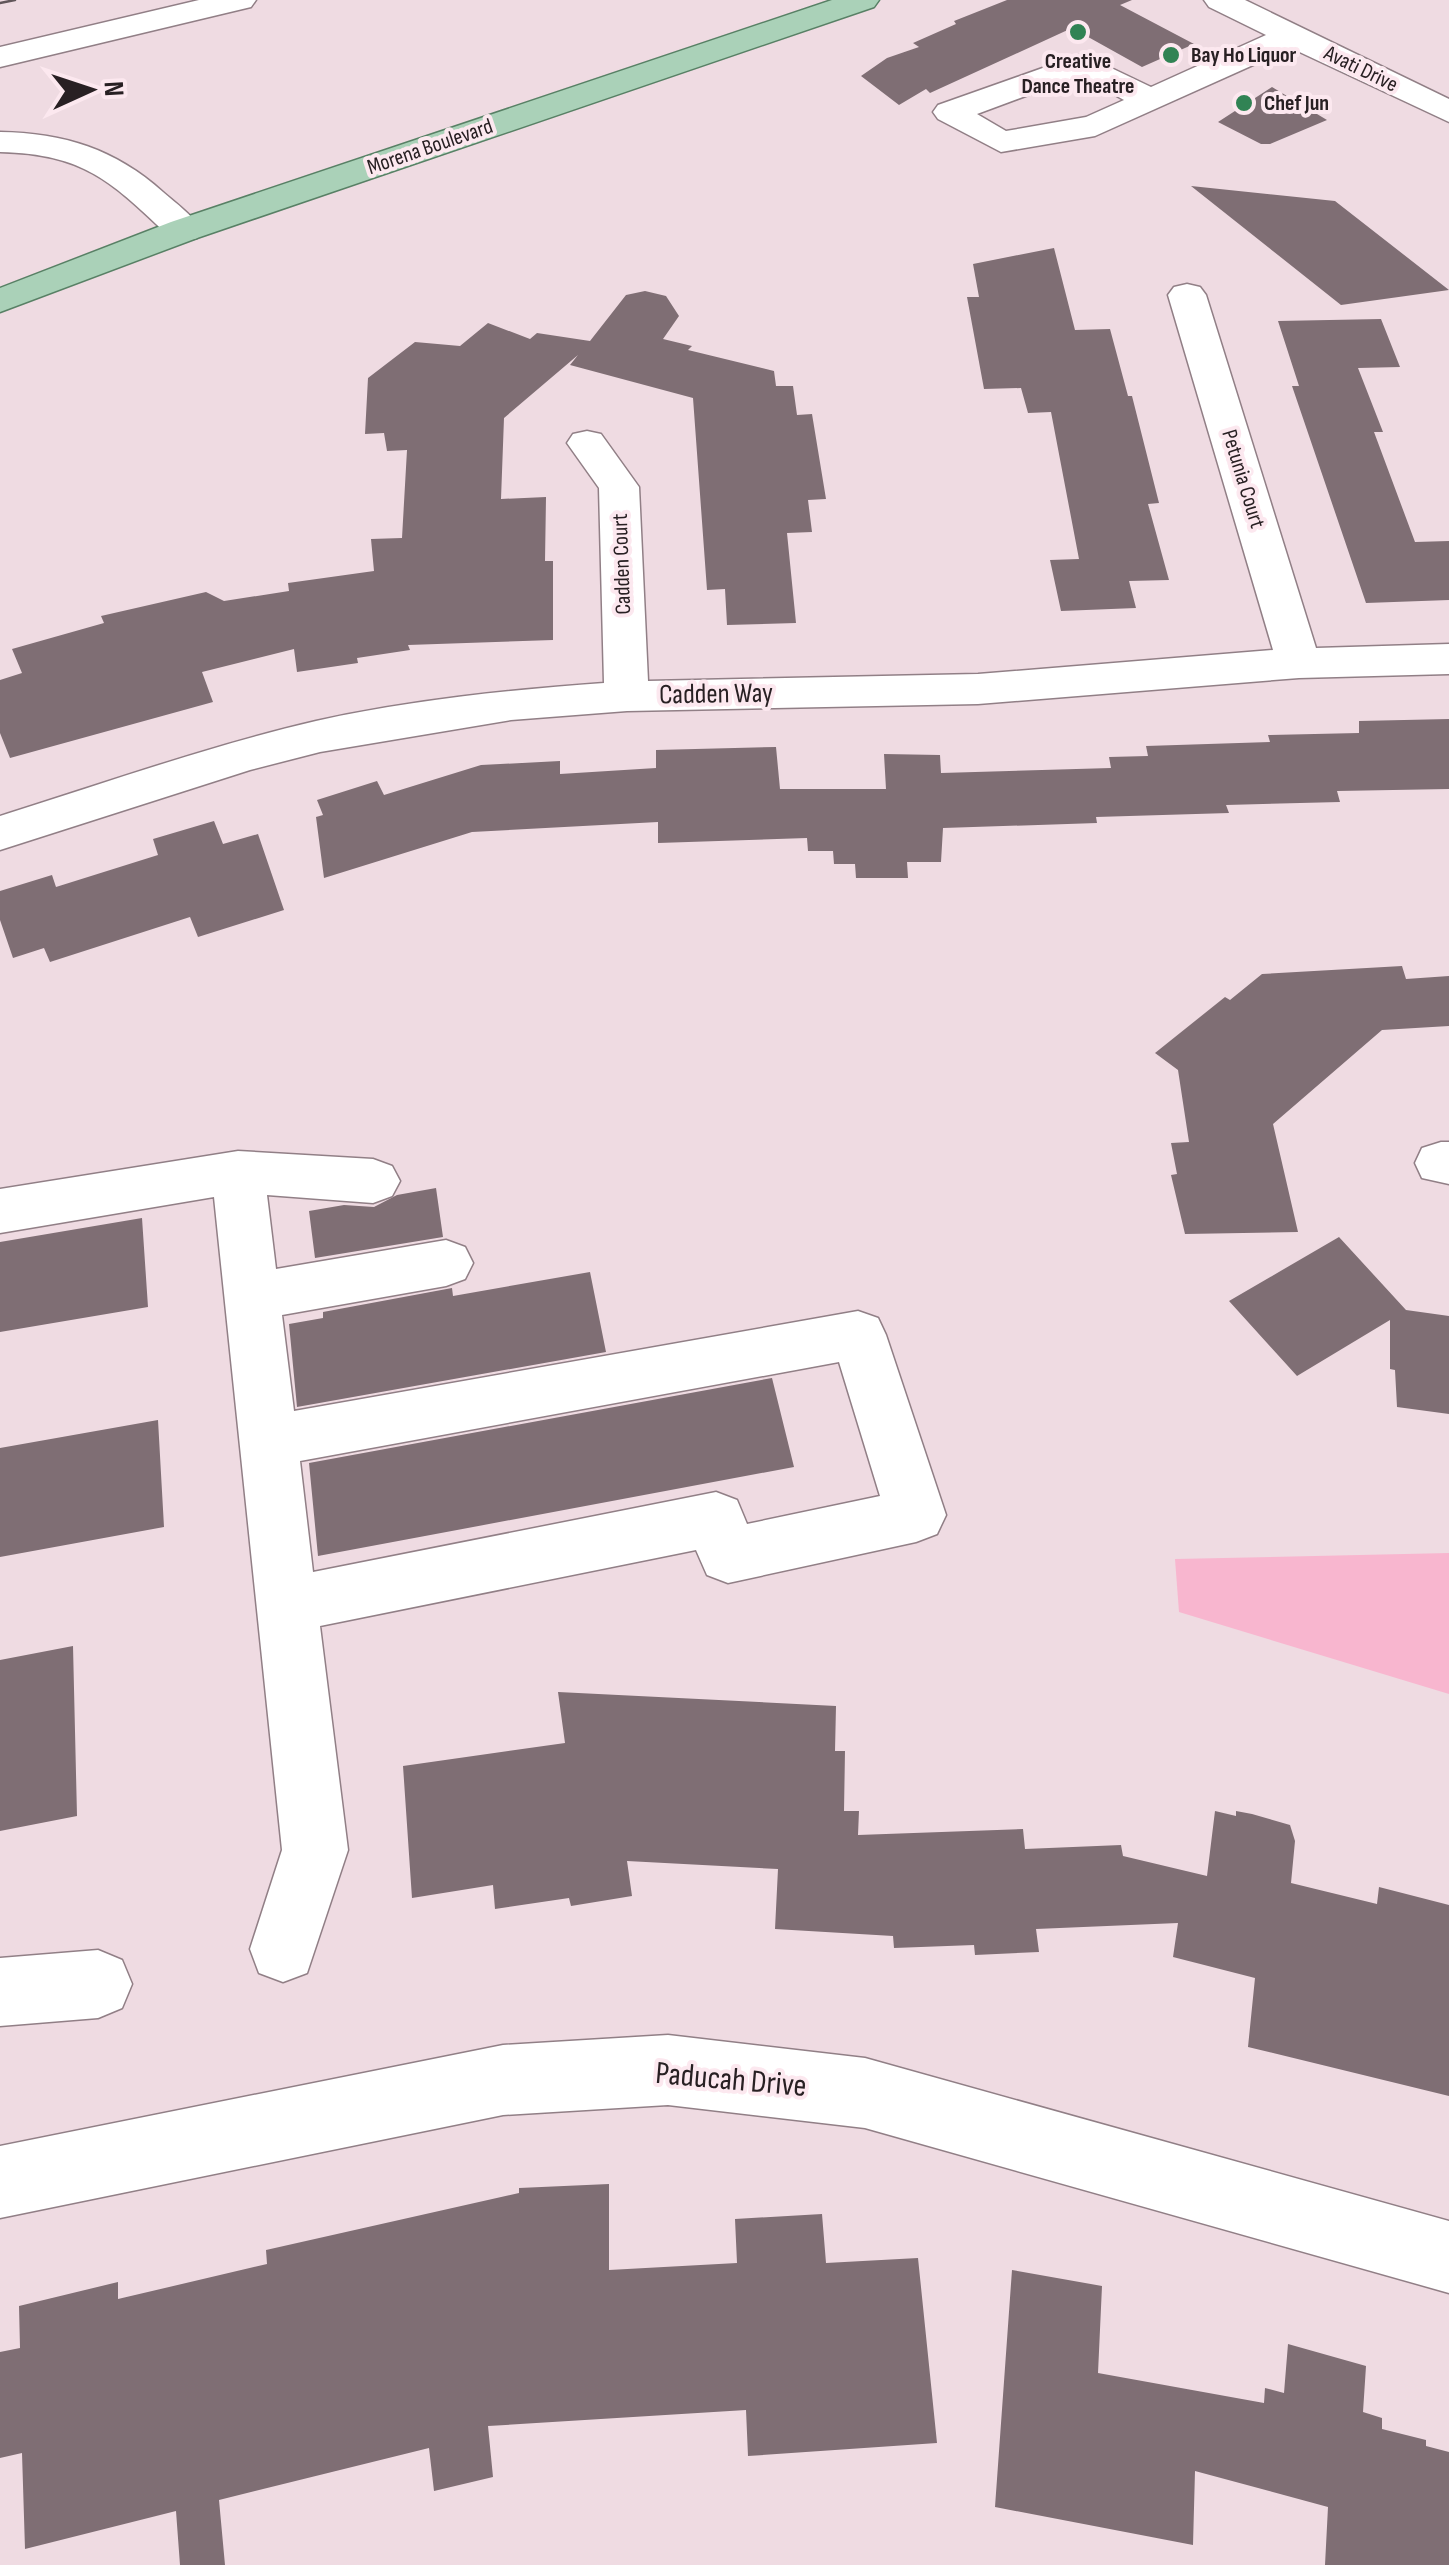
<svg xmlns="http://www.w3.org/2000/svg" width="1449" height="2565" font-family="'Sofia Sans Condensed',sans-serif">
<rect width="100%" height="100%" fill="#efdbe2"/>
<!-- green -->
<path fill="#f8b6cf" d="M1449 1553V1694L1179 1612 1175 1559Z"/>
<!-- building -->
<path fill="#7f6e74" d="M1007 0H1132L1120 5 1194 44 1142 67 1072 28 930 93 926 89 899 105 861 76 887 58 919 47 913 43 956 24 954 21Z
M1272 87 1327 120 1270 144H1261L1218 122Z
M1191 186 1335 201 1449 290 1341 305Z
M1054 248 1075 330 1110 329 1128 396H1132L1159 503 1148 504 1169 580 1129 581 1136 608 1061 611 1050 560 1079 559 1051 412 1028 413 1021 388 984 389 967 297H979L973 264Z
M645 291 666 296 679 316 663 339 692 346 688 350 774 371 776 386H793L797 415 812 414 826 499 808 500 812 532 787 533 796 623 727 625 725 589 707 590 693 398 570 365 578 355 504 418 501 499 546 497 545 561H553V640L408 645 410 650 357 658 358 663 297 672 294 649 202 672 213 702 10 758 0 733V680L22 673 12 649 104 623 101 616 206 592 224 601 289 591 288 583 374 571 371 539 402 538 407 450 387 451 384 433 365 434 368 378 415 342 460 346 488 323 530 339 537 333 590 341 626 295Z
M1381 319 1400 367 1358 368 1383 432H1374L1415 542 1449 541V600L1366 603 1292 386H1299L1278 321Z
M1449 719V789L1337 791 1340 802 1226 805 1229 813 1096 817 1097 823 943 828 941 862H907L908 878H856L855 864H834L833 851H808L807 838 658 843V822L472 832 324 878 316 817 323 815 317 800 377 781 384 795 481 765 560 761V774L656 768V750L776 747 780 789H886L884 754 940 755 941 773 1111 768 1109 757 1148 756 1146 746 1270 742 1268 735 1359 733V721Z
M214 821 223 844 258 834 284 910 198 937 190 917 50 962 44 948 13 958 0 920V891L52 875 56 887 158 855 153 839Z
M1402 966 1406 979 1449 976V1026L1382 1030 1273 1124 1298 1232 1185 1234 1171 1175 1177 1174 1171 1143 1189 1142 1178 1070 1155 1053 1225 997 1230 1000 1262 974Z
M436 1188 443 1237 315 1258 309 1211 344 1205 374 1207 397 1195Z
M142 1218 148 1307 0 1332V1242Z
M1339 1237 1406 1310 1449 1316V1414L1397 1407 1395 1370 1390 1369V1320L1297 1376 1229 1301Z
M590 1272 606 1352 297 1407 289 1324 323 1318V1312L452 1288 453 1296Z
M772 1378 794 1467 318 1556 309 1463Z
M158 1420 164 1527 0 1557V1448Z
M73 1646 77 1816 0 1831V1660Z
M558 1692 836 1706 835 1751H845L844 1811H859L858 1835 1023 1829 1025 1849 1121 1845 1123 1856 1207 1876 1215 1811 1236 1816V1811L1252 1814 1290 1825 1295 1841 1291 1883 1377 1904 1379 1887 1449 1905V2096L1248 2047 1255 1978 1173 1957 1178 1923 1036 1929 1039 1952 975 1955 974 1945 894 1948 893 1936 775 1929 778 1869 627 1861 632 1896 571 1906 569 1898 495 1909 493 1885 412 1898 403 1766 565 1743Z
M609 2184V2270L737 2263 735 2219 822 2214 826 2263 918 2258 937 2443 748 2456 746 2410 488 2426 493 2477 434 2491 429 2448 219 2500 225 2565H180L176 2511 25 2549 22 2453 0 2458V2352L20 2348 19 2306 118 2282V2299L267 2264 266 2250 519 2193V2188Z
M1012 2270 1102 2286 1098 2373 1264 2403 1265 2388 1284 2393 1288 2344 1366 2366 1363 2412 1382 2418V2429L1426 2440V2446L1449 2452V2565H1325L1328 2507 1195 2471 1193 2545 995 2507Z"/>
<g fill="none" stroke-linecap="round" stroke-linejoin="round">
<defs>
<path id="minor" d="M199 0H256L251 7 0 67V47Z
M1204 0H1245L1449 99V122L1291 48 1095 136 1001 152 938 119 933 112 938 105 1082 54 1151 87 1266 35 1209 7ZM1080 76 1124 100 1086 117 1006 131 977 114Z
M0 132C64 133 115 149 163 192 177 204 192 215 202 230L197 238 184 241 171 238C112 182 85 154 0 152Z
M1187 284 1200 287 1206 295 1316 648 1449 644V674L1299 678 978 704 627 711 511 720 320 752 250 770 0 850V816C105 783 209 746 316 721 410 700 508 690 604 683L599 488 567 443 573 434 587 431 601 434 639 487 648 681 978 674 1273 650 1168 295 1174 287Z
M1441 1142H1449V1184L1422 1178 1415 1163 1422 1148Z
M238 1151 373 1159 392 1166 400 1181 392 1196 373 1203 267 1195 276 1269 446 1240 465 1247 473 1263 465 1279 446 1286 282 1315 294 1411 858 1311 878 1318 886 1335 946 1515 937 1534 916 1542 728 1583 707 1575 696 1550 320 1626 348 1850 307 1973 283 1982 259 1973 250 1949 282 1850 214 1197 0 1233V1189ZM839 1362 880 1496 747 1524 737 1500 716 1492 313 1572 300 1461Z
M98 1950 122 1960 132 1984 122 2008 98 2018 0 2026V1958Z
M668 2035 865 2058 1449 2221V2293L865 2128 668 2105 503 2115 0 2218V2146L503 2045Z"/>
<path id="major" d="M832 0H879L874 7 197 238 0 312V288L171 222Z"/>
</defs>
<!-- minor casing -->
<use href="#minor" stroke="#917f86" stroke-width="3"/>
<!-- major casing -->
<use href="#major" stroke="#588065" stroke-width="3"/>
<!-- minor -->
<use href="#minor" fill="#fff" fill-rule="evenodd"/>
<!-- major -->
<use href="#major" fill="#aad1b8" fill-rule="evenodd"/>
<!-- tram -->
<path stroke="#61565a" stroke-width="2.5" d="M0 3 15 0"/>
</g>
<!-- markers -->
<g fill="#318354" stroke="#fce8ef" stroke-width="4">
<circle cx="1078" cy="32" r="10"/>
<circle cx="1171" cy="55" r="10"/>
<circle cx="1244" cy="103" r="10"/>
</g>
<g text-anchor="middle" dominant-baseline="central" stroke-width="8" stroke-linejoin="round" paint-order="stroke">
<!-- far-poi labels -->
<g font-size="22" font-weight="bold" fill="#282023" stroke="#fce8ef" text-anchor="start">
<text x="1191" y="55">Bay Ho Liquor</text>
<text x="1078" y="61" text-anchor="middle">Creative<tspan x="1078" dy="25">Dance Theatre</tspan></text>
<text x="1264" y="103">Chef Jun</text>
</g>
<!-- far-street labels -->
<g font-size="22" fill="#282023" stroke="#fce8ef">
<text transform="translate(1361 69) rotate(26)">Avati Drive</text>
<text transform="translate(430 147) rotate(-19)">Morena Boulevard</text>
<text transform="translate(1243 479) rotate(73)">Petunia Court</text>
<text transform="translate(622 564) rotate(-92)">Cadden Court</text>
</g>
<!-- street labels -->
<g font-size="28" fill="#282023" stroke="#fce8ef">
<text transform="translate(716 694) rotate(-1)">Cadden Way</text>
</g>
<!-- near-street labels -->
<g font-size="32" fill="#282023" stroke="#fce8ef">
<text transform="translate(731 2080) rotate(5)">Paducah Drive</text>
</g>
</g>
<!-- north arrow -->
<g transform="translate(90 90) rotate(87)" stroke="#fce8ef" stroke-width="8" paint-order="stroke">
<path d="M0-8L18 38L0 25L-18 38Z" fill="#282023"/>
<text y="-15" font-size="28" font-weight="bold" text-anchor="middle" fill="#282023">N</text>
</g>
</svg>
